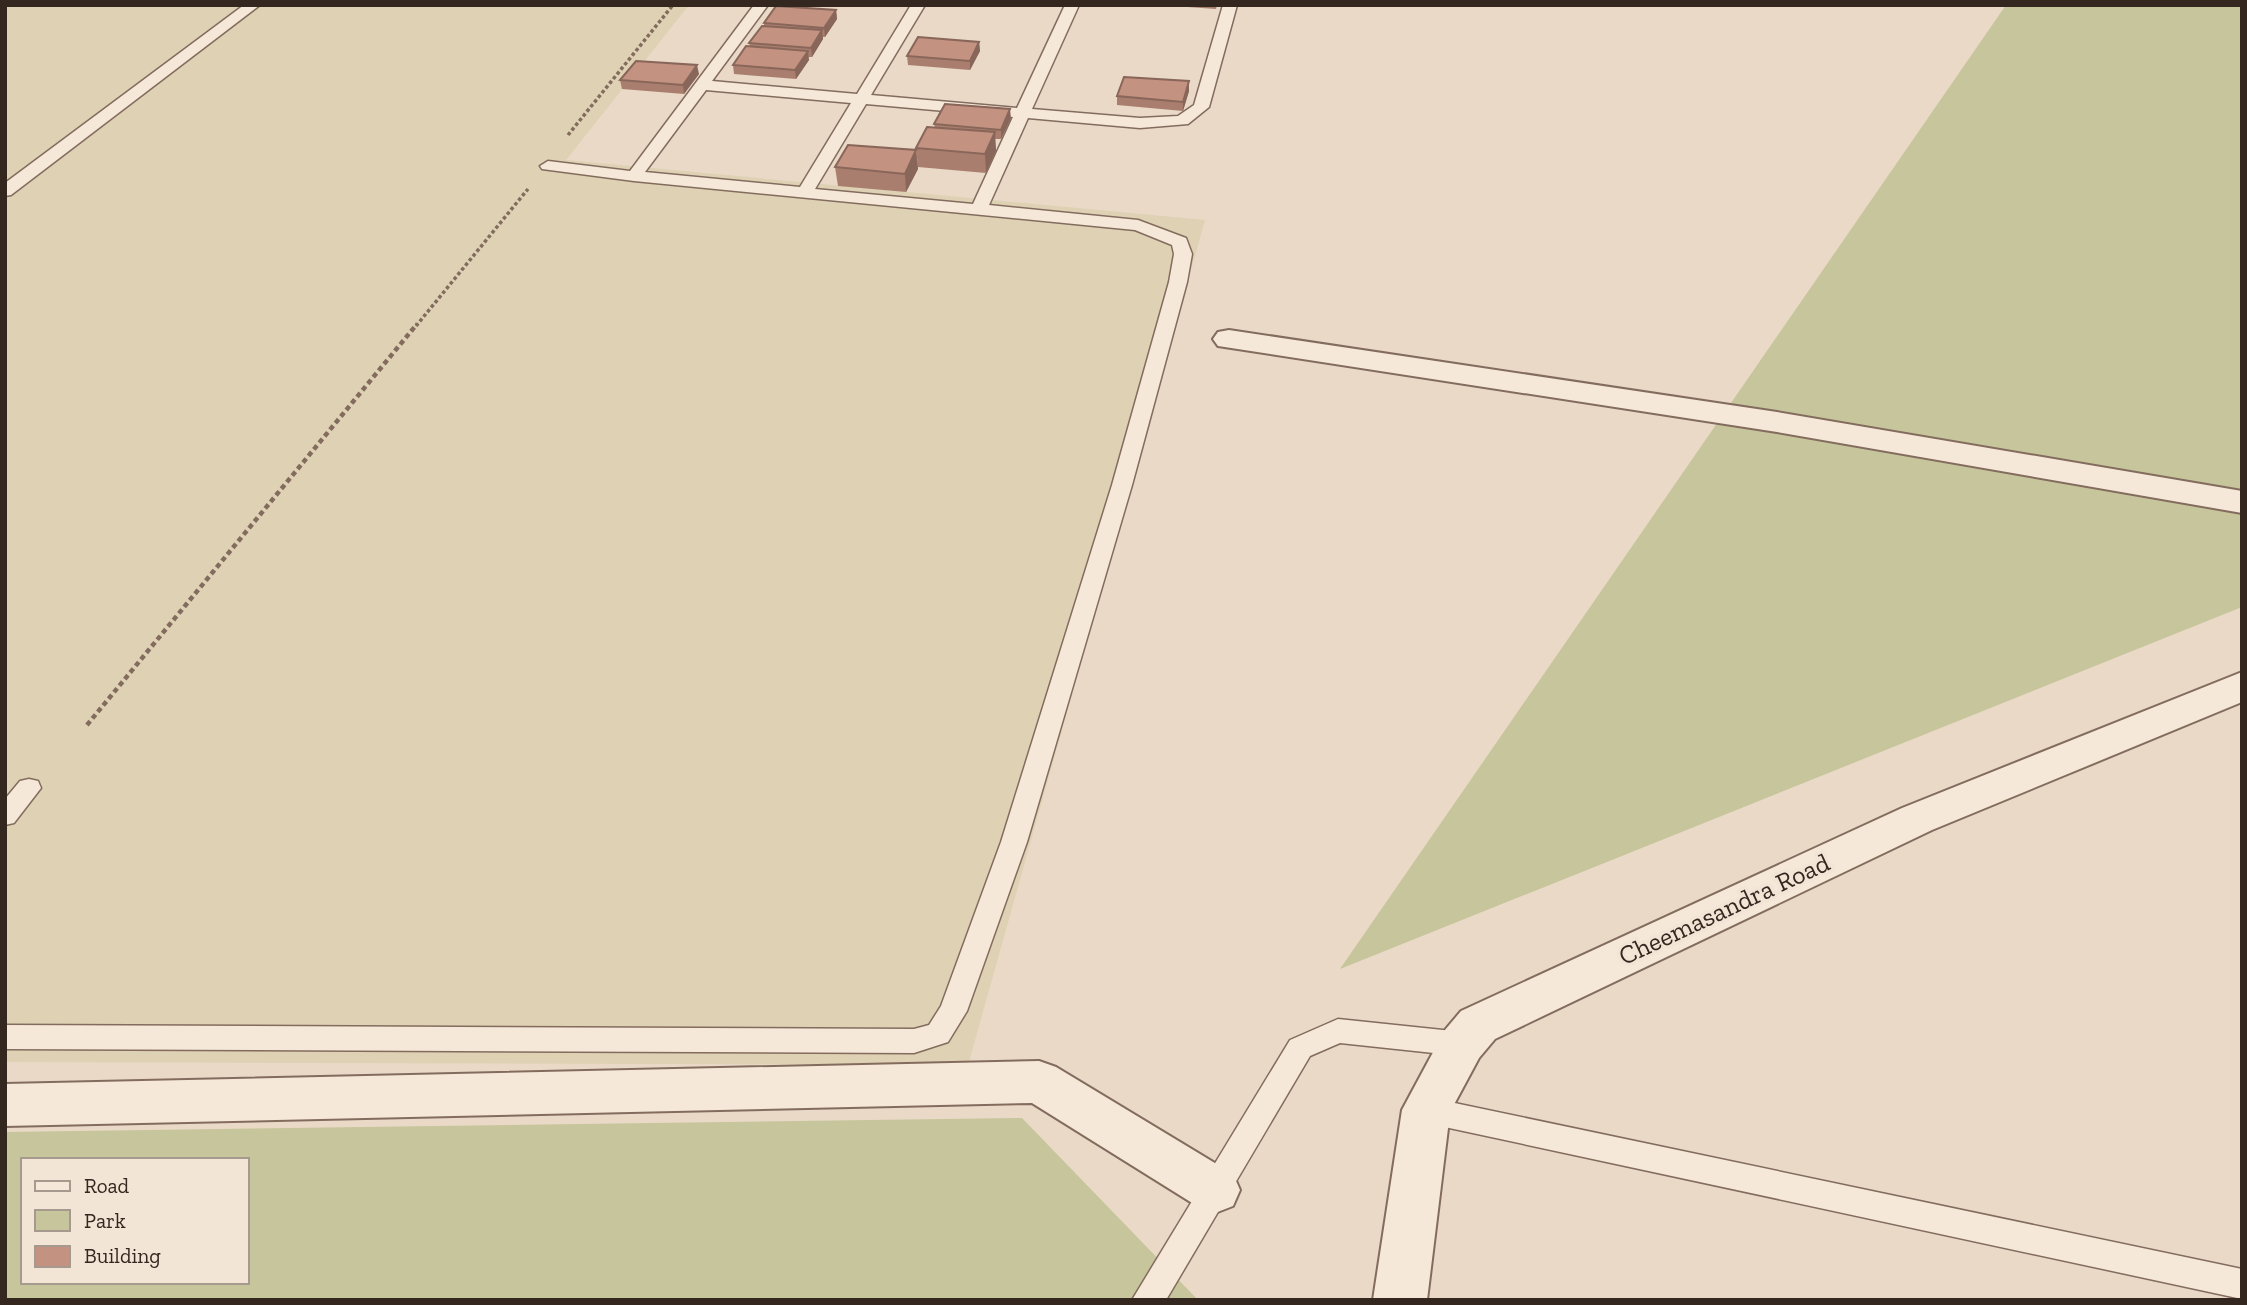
<svg xmlns="http://www.w3.org/2000/svg" width="2247" height="1305" font-family="'Zilla Slab',serif">
<rect width="100%" height="100%" fill="#e9d9c6"/>
<!-- farmland -->
<path fill="#ded1b4" d="M5 5H689L566 160 1205 220 968 1065 5 1062Z"/>
<!-- green -->
<path fill="#c6c59b" fill-rule="evenodd" d="M2006 5H2242V607L1340 969Z
M1022 1118 1198 1300H5V1132ZM23 1160H247V1282H23Z"/>
<g fill="none" stroke-linecap="round" stroke-linejoin="round">
<defs>
<path id="service" d="M244 5H260L11 195 5 196V183Z
M754 5H768L712 81 857 94 911 5H925L871 95 1017 108 1065 5H1079L1032 109 1140 118 1178 116 1194 105 1223 5H1237L1209 107 1188 124 1140 128 1028 118 989 205 1138 220 1186 238 1192 254 1187 282 1132 485 1027 842 967 1011 948 1042 914 1053 5 1049V1025L914 1029 929 1025 941 1006 1001 842 1112 485 1169 282 1174 254 1172 245 1135 230 634 181 542 169 540 166 548 161 630 171ZM706 90 851 103 800 187 645 172ZM866 104 1013 117 973 204 815 189Z
M29 779 38 781 41 788 14 823 5 825V799L20 781Z
M1338 1019 1462 1032 1472 1036 1476 1044 1472 1052 1462 1056 1340 1043 1310 1056 1166 1300H1132L1290 1040Z
M1426 1097 2242 1269V1299L1426 1123 1416 1119 1412 1110 1416 1101Z"/>
<path id="minor" d="M1229 330 1777 412 2242 491V513L1777 432 1218 346 1213 339 1218 332Z
M1039 1061 1056 1067 1233 1174 1240 1190 1233 1206 1215 1213 1197 1206 1032 1103 5 1126V1084Z"/>
<path id="tertiary" d="M2242 672V702L1932 830 1495 1039 1479 1058 1450 1112 1427 1300H1373L1402 1110 1445 1030 1461 1011 1902 808Z"/>
</defs>
<!-- service casing -->
<use href="#service" stroke="#836c5e" stroke-width="3"/>
<!-- minor casing -->
<use href="#minor" stroke="#836c5e" stroke-width="4"/>
<!-- tertiary casing -->
<use href="#tertiary" stroke="#836c5e" stroke-width="4"/>
<!-- path-far1 -->
<path stroke="#836c5e" stroke-width="3.5" stroke-dasharray="3.5 2.5" stroke-linecap="butt" d="M568 135 673 5
M416 326 528 189"/>
<!-- path -->
<path stroke="#836c5e" stroke-width="4.5" stroke-dasharray="5 3.5" stroke-linecap="butt" d="M87 725 417 324"/>
<!-- service -->
<use href="#service" fill="#f5e8d8" fill-rule="evenodd"/>
<!-- minor -->
<use href="#minor" fill="#f5e8d8" fill-rule="evenodd"/>
<!-- tertiary -->
<use href="#tertiary" fill="#f5e8d8" fill-rule="evenodd"/>
</g>
<!-- wall -->
<path fill="#a97e6e" d="M1159 5H1217L1216 9Z
M836 10 837 19 825 37H823V39L812 57H808L809 60 796 79 734 74 733 65 750 47 749 43 764 26V23Z
M979 42 980 51 970 70 908 65 907 56Z
M699 74 684 94 622 89 620 80Z
M1189 91 1183 111 1117 105V96Z
M1011 118 1001 139H995L996 151 986 173 918 167 916 148 935 128 934 124Z
M916 150 918 169 906 192 838 186 835 167Z"/>
<!-- shaded-wall -->
<path fill="#89665a" d="M836 10 837 19 825 37 824 28Z
M822 30 823 39 812 57 811 48Z
M979 42 980 51 970 70V61Z
M808 51 809 60 796 79 795 70Z
M697 65 699 74 684 94 683 85Z
M1189 81V91L1183 111V102Z
M1010 109 1011 118 1001 139V130Z
M995 132 996 151 986 173 985 154Z
M916 150 918 169 906 192 905 174Z"/>
<!-- building -->
<path fill="#c49280" stroke="#89665a" stroke-width="2" d="M776 6 836 10 824 28 764 23Z
M762 26 822 30 811 48 749 43Z
M918 37 979 42 970 61 907 56Z
M746 46 808 51 795 70 733 65Z
M636 61 697 65 683 85 620 80Z
M1124 77 1189 81 1183 102 1117 96Z
M945 104 1010 109 1001 130 934 124Z
M927 127 995 132 985 154 916 148Z
M848 145 916 150 905 174 835 167Z"/>
<g text-anchor="middle" dominant-baseline="central" stroke-width="7" stroke-linejoin="round" paint-order="stroke">
<!-- street labels -->
<g font-size="26" fill="#342720" stroke="#f2e5d5">
<text transform="translate(1724 909) rotate(-25)">Cheemasandra Road</text>
</g>
</g>
<!-- border -->
<rect width="2247" height="1305" fill="none" stroke="#342720" stroke-width="14"/>
<!-- legend -->
<rect x="21" y="1158" width="228" height="126" fill="#f2e5d5" stroke="#a6998d" stroke-width="2"/>
<rect x="35" y="1181" width="35" height="10" fill="#f5e8d8" stroke="#a6998d" stroke-width="2"/>
<text x="84" y="1193" font-size="21" fill="#342720">Road</text>
<rect x="35" y="1210" width="35" height="21" fill="#c6c59b" stroke="#a6998d" stroke-width="2"/>
<text x="84" y="1228" font-size="21" fill="#342720">Park</text>
<rect x="35" y="1246" width="35" height="21" fill="#c49280" stroke="#a6998d" stroke-width="2"/>
<text x="84" y="1263" font-size="21" fill="#342720">Building</text>
</svg>
